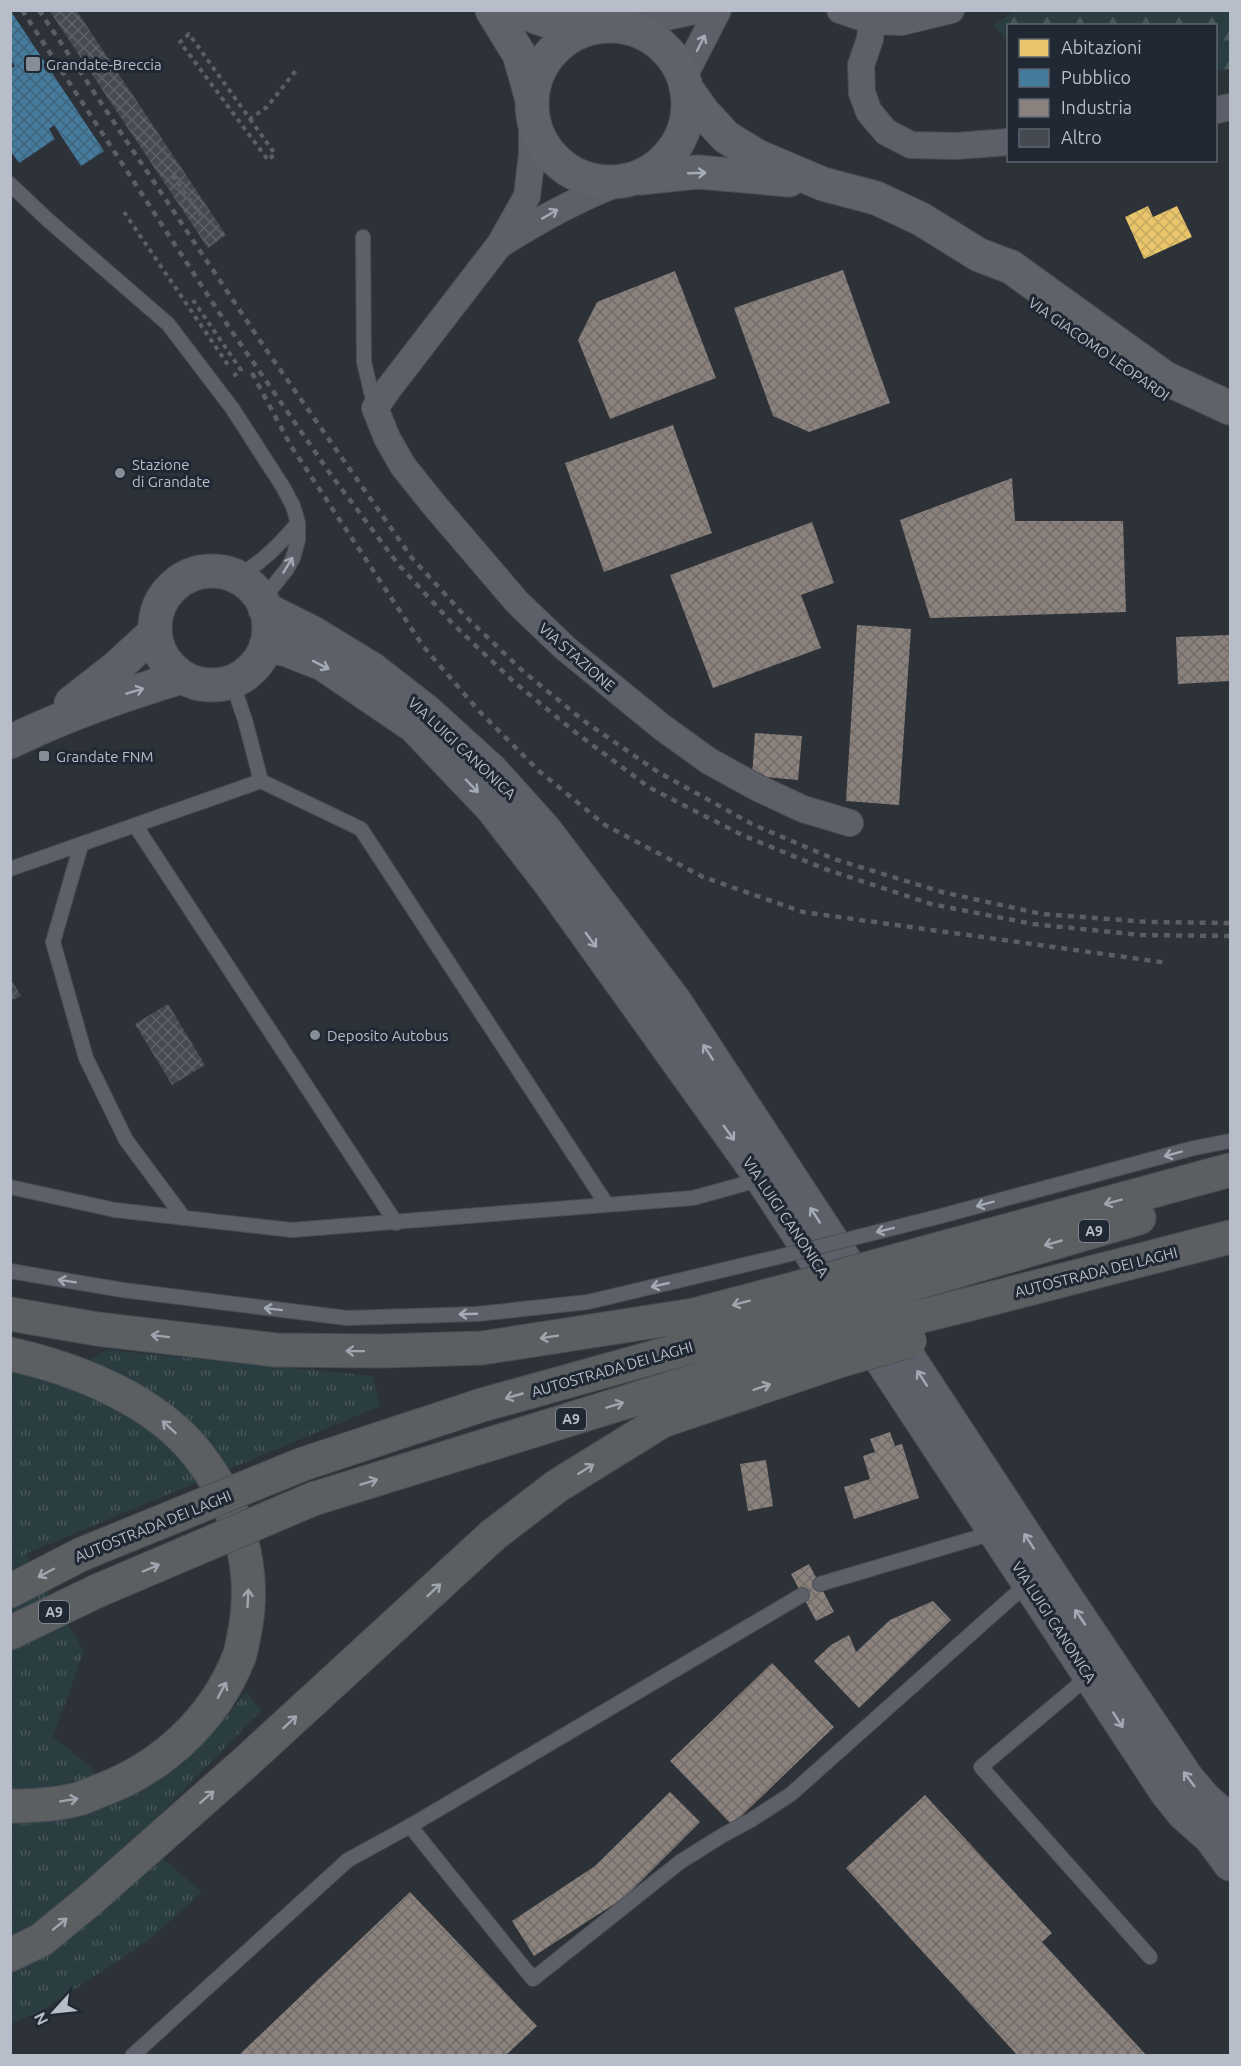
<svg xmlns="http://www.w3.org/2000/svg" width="1241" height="2066" font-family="Ubuntu,sans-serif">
<defs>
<pattern id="grass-tufts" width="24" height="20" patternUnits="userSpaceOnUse" patternTransform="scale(1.5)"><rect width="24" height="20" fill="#2a3d40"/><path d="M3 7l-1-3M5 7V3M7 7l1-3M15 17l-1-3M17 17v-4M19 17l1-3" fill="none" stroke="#47575a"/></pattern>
<pattern id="forest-firs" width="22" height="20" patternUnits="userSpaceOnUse" patternTransform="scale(1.5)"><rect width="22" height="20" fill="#2a3d40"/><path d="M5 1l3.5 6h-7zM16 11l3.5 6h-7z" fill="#47575a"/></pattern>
<pattern id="homes-cross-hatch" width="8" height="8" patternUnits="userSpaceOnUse" patternTransform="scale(1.5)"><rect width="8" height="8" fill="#e9c46a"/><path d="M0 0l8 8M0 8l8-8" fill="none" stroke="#c5a861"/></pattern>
<pattern id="public-cross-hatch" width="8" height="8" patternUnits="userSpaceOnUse" patternTransform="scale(1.5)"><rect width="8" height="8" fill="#457b9d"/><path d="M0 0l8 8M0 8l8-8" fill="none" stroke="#40647b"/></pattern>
<pattern id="industry-cross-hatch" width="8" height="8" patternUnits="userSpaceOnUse" patternTransform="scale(1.5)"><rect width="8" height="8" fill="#8a817c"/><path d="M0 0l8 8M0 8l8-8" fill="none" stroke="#716b69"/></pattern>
<pattern id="building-cross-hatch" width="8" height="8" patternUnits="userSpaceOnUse" patternTransform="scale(1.5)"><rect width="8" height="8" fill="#454950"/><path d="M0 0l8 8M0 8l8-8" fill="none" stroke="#5e6168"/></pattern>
</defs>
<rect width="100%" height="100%" fill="#2d3239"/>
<!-- grass -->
<path fill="url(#grass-tufts)" d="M106 1350 373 1376 380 1406 25 1554 84 1651 53 1737 91 1767 113 1805 178 1769 247 1692 261 1711 137 1837 202 1892 147 1942 38 2013 11 2023 10 1365 62 1376Z"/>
<!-- forest -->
<path fill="url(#forest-firs)" d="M1016 10 1230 11V69L1216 71V26H1008V42L994 25Z"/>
<!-- homes -->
<path fill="url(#homes-cross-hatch)" d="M1148 206 1153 217 1177 206 1192 237 1144 259 1125 217Z"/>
<!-- public -->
<path fill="url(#public-cross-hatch)" d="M10 10 104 151 81 166 54 125 49 129 55 139 19 163 10 150V69L15 66 10 59Z"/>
<!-- industry -->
<path fill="url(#industry-cross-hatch)" d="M843 270 890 403 809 432 773 416 734 308Z
M675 271 716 378 610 419 578 340 597 302Z
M673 425 712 533 604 572 565 463Z
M1012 478 1015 521H1123L1126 612 930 618 900 520Z
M812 522 834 583 801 595 821 648 713 688 670 575Z
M857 625 911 629 899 805 846 801Z
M1230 635V681L1178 684 1176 637Z
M755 733 802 736 798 780 752 776Z
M890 1432 895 1446 902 1444 919 1498 854 1519 844 1487 870 1479 863 1456 875 1452 870 1439Z
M766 1460 773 1506 748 1511 740 1464Z
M809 1564 834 1612 816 1621 791 1574Z
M933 1601 951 1620 859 1708 814 1661 831 1645 849 1635 856 1652 890 1620Z
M772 1663 834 1727 732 1825 670 1761Z
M670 1792 700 1822 625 1897 534 1956 512 1921 595 1866Z
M925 1795 1052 1933 1042 1942 1147 2056H1018L846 1868Z
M410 1892 537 2026 505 2056H238Z"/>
<!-- building -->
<path fill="url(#building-cross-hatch)" d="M49 10H76L226 235 208 248Z
M10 978 21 996 10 1001Z
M168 1004 205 1065 172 1085 135 1024Z"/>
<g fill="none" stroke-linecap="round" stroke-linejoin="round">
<defs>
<path id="service" d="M10 184 48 220 168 324 232 408 283 487 293 506 298 523V540L293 558 287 569 262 600
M363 237 364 362 375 408
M236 577C262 563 279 545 298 523
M261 781 361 829 607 1205
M135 825 396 1223
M81 845 53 942 86 1058 126 1140 184 1218
M10 869 261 781 245 720 232 682
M10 1187 115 1210 292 1230 693 1198 762 1179
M941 1216 1194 1148 1230 1141
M10 1271 123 1290 347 1318 477 1314 588 1302 778 1257
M820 1584 996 1532
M1089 1676 981 1767 1150 1957
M410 1826 533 1979 680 1862 723 1835 751 1820 791 1794 1028 1583
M132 2056 348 1860 410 1826 802 1595"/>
<path id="minor" d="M840 10 872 21 902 22 951 10
M872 21 870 39 861 65 862 93 869 112 886 132 911 145 956 146 1008 142
M623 26 699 10
M684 76 718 10
M1216 110 1230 107
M532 118V154L527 196 500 244 389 388 375 408 387 438 403 466 435 506 517 602 565 648 663 728 709 761 758 788 803 809 850 823
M501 244C539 220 576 199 619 183"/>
<path id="tertiary" d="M155 628a57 57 0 1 1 114 0a57 57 0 1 1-114 0Z
M265 609 313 633 372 669 426 711 492 771 545 830 674 1000 1061 1590 1187 1778 1204 1798 1226 1818 1230 1819
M266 645 287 650 323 664 414 726 492 808 550 883 762 1179 1167 1793 1184 1814 1211 1838 1230 1864
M71 703 117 667 155 632
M10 742C67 714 122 695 182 677"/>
<path id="primary" d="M492 10 519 54 531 96
M522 10C544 24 568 25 593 27
M532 104a78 78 0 1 1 156 0a78 78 0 1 1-156 0Z
M686 88 703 112 726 137 757 156 823 184 876 198 921 219 979 255 1011 267 1165 378 1230 408
M640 178 698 172 789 180"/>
<path id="motorway" d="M950 1246 1230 1170
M957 1271 1139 1218
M966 1305 1230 1237
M10 1314 97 1329 276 1350 381 1351 482 1348 694 1315 797 1288
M10 1354C77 1369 156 1400 199 1456 237 1506 257 1567 245 1630 243 1639 242 1649 239 1657 214 1720 162 1768 99 1791 91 1794 82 1799 74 1800 54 1805 31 1806 10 1806
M303 1464 482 1405 813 1313
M313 1499 829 1339
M10 1591 82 1554
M10 1633 97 1591
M10 1955 41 1940 91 1899 247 1761 493 1535 557 1486 662 1421 842 1360"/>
</defs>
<!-- service casing -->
<use href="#service" stroke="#4b4e54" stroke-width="16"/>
<!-- minor casing -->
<use href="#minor" stroke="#4b4e54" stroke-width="28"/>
<!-- tertiary casing -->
<use href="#tertiary" stroke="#4b4e54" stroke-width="35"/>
<!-- primary casing -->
<use href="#primary" stroke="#4b4e56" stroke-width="35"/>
<!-- motorway casing -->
<use href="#motorway" stroke="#494e55" stroke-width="35"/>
<!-- path -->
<path stroke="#5a6064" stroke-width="4" stroke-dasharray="4.5 4.5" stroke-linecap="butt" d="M250 119 275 154 268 160 180 42 189 34 250 119 267 107 298 68
M173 176 201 215
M124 212 228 365
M193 300 241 370 235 375 234 373"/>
<!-- service -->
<use href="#service" stroke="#5d6068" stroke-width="14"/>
<!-- minor -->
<use href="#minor" stroke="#5d6068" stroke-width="26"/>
<!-- tertiary -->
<use href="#tertiary" stroke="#5d6068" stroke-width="33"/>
<!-- primary -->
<use href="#primary" stroke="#5f6369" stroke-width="33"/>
<!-- motorway -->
<use href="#motorway" stroke="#5c5f61" stroke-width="33"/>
<!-- rail -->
<path stroke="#5b5f65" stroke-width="4.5" stroke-dasharray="6 6" stroke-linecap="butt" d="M22 10 224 320 329 472 398 564 452 623 514 682 575 732 650 788 742 835 825 869 931 904 1033 924 1141 935 1230 936
M39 10 265 348 412 558 465 616 524 672 584 721 658 772 752 824 834 859 942 892 1042 914 1148 922 1230 923
M252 373 291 446 423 646 479 711 539 771 605 825 703 877 803 912 1168 963"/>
<defs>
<path id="service-bridge" d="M778 1257 941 1216"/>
<path id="motorway-bridge" d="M797 1288 950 1246
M813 1313 957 1271
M829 1339 966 1305
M842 1360 910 1341
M82 1554 303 1464
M97 1591 313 1499"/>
</defs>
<!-- service-bridge casing -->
<use href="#service-bridge" stroke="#4b4e54" stroke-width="16" stroke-linecap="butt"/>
<!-- motorway-bridge casing -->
<use href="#motorway-bridge" stroke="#494e55" stroke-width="35" stroke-linecap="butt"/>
<!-- service-bridge -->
<use href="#service-bridge" stroke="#5d6068" stroke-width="14"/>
<!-- motorway-bridge -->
<use href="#motorway-bridge" stroke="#5c5f61" stroke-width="33"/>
</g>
<!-- one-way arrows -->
<defs><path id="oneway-shaft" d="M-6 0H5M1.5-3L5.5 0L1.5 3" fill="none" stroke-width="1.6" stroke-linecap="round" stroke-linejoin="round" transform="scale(1.5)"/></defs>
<g stroke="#a5abb6">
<use href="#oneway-shaft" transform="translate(701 43) rotate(-63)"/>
<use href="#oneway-shaft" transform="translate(550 214) rotate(-30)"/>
<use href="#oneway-shaft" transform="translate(288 565) rotate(-59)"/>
<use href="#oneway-shaft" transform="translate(321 665) rotate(27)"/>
<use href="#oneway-shaft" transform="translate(135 691) rotate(-17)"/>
<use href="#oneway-shaft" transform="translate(472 786) rotate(46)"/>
<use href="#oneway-shaft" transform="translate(591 940) rotate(54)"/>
<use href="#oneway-shaft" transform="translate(708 1052) rotate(-123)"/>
<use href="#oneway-shaft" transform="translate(729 1133) rotate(54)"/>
<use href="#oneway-shaft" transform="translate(1173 1154) rotate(165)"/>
<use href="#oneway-shaft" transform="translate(985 1204) rotate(165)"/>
<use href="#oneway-shaft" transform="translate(815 1215) rotate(-123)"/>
<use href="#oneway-shaft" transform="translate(885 1230) rotate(166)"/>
<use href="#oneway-shaft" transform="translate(67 1281) rotate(-171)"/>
<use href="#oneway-shaft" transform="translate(660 1285) rotate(167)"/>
<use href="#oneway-shaft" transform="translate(273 1309) rotate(-173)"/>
<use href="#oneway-shaft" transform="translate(468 1314) rotate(178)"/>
<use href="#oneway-shaft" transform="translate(922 1378) rotate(-123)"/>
<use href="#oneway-shaft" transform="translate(1029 1541) rotate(-123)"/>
<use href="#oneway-shaft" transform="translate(1080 1617) rotate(-124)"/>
<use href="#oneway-shaft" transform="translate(1118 1720) rotate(57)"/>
<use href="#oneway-shaft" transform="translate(1189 1779) rotate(-127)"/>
</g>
<use stroke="#a5acb7" href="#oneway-shaft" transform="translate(697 173) rotate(-2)"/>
<g stroke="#a0a6b0">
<use href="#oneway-shaft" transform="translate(1113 1202) rotate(165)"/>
<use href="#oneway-shaft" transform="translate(1053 1243) rotate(164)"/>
<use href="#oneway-shaft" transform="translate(741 1303) rotate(165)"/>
<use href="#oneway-shaft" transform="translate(160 1336) rotate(-173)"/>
<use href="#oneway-shaft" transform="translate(549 1337) rotate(171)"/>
<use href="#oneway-shaft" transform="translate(355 1351) rotate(-179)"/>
<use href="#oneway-shaft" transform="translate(762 1387) rotate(-19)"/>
<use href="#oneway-shaft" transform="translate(514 1396) rotate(164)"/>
<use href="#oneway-shaft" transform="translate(615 1405) rotate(-17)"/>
<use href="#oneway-shaft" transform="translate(169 1427) rotate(-138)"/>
<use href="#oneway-shaft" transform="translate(586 1469) rotate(-32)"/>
<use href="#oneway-shaft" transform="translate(369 1482) rotate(-17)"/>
<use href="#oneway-shaft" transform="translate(151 1568) rotate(-23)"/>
<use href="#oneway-shaft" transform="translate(46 1573) rotate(152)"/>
<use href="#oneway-shaft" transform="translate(434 1590) rotate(-43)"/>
<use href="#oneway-shaft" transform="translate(248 1598) rotate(-87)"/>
<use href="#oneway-shaft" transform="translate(222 1690) rotate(-62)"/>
<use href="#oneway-shaft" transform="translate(290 1722) rotate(-43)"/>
<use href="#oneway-shaft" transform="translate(207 1797) rotate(-41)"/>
<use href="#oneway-shaft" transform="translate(69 1800) rotate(-9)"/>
<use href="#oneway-shaft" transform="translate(60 1924) rotate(-39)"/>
</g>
<!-- markers -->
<g fill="#878d97" stroke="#202834" stroke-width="2">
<rect x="25" y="56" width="16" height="16" rx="3"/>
<circle cx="120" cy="473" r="6"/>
<rect x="38" y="750" width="12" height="12" rx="3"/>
<circle cx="315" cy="1035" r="6"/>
</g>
<g text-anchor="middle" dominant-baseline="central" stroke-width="6" stroke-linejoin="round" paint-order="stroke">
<!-- shield labels -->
<g fill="#202834" stroke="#8a919d" stroke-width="1.5">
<rect x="1079" y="1220" width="30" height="22" rx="4.5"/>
<rect x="556" y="1408" width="30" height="22" rx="4.5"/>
<rect x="39" y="1601" width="30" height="22" rx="4.5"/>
</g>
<g font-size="14" font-weight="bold" fill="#b7beca">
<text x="1094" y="1231">A9</text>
<text x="571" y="1419">A9</text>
<text x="54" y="1612">A9</text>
</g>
<!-- poi labels -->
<g font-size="15" fill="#b7beca" stroke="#202834" text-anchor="start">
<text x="46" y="64">Grandate-Breccia</text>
<text x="132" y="464">Stazione<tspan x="132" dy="17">di Grandate</tspan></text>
<text x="56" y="756">Grandate FNM</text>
<text x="327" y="1035">Deposito Autobus</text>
</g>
<!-- street labels -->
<g font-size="15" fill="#b7beca" stroke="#202834">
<text transform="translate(1099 349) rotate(35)">VIA GIACOMO LEOPARDI</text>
<text transform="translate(577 657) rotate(41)">VIA STAZIONE</text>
<text transform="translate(462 748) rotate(43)">VIA LUIGI CANONICA</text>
<text transform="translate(786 1217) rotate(56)">VIA LUIGI CANONICA</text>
<text transform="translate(1096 1272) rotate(-14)">AUTOSTRADA DEI LAGHI</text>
<text transform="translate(612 1369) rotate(-16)">AUTOSTRADA DEI LAGHI</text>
<text transform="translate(153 1526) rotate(-22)">AUTOSTRADA DEI LAGHI</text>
<text transform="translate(1054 1622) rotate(57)">VIA LUIGI CANONICA</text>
</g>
</g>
<!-- border -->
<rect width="1241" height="2066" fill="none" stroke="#b7beca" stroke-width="24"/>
<!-- legend -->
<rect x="1007" y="24" width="210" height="138" fill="#202834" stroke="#5c6470" stroke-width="1.5"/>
<rect x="1019" y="39" width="30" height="18" fill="#e9c46a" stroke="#5c6470" stroke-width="1.5"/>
<text x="1061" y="54" font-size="18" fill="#b7beca">Abitazioni</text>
<rect x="1019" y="69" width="30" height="18" fill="#457b9d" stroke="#5c6470" stroke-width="1.5"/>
<text x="1061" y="84" font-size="18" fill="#b7beca">Pubblico</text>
<rect x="1019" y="99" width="30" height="18" fill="#8a817c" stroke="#5c6470" stroke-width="1.5"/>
<text x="1061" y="114" font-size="18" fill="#b7beca">Industria</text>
<rect x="1019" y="129" width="30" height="18" fill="#454950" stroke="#5c6470" stroke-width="1.5"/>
<text x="1061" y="144" font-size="18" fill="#b7beca">Altro</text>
<!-- north arrow -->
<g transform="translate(54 2012) rotate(243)" stroke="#202834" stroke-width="4.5" paint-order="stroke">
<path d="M0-4.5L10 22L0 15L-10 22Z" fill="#b7beca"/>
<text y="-9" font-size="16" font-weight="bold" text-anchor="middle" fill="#b7beca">N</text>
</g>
</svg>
